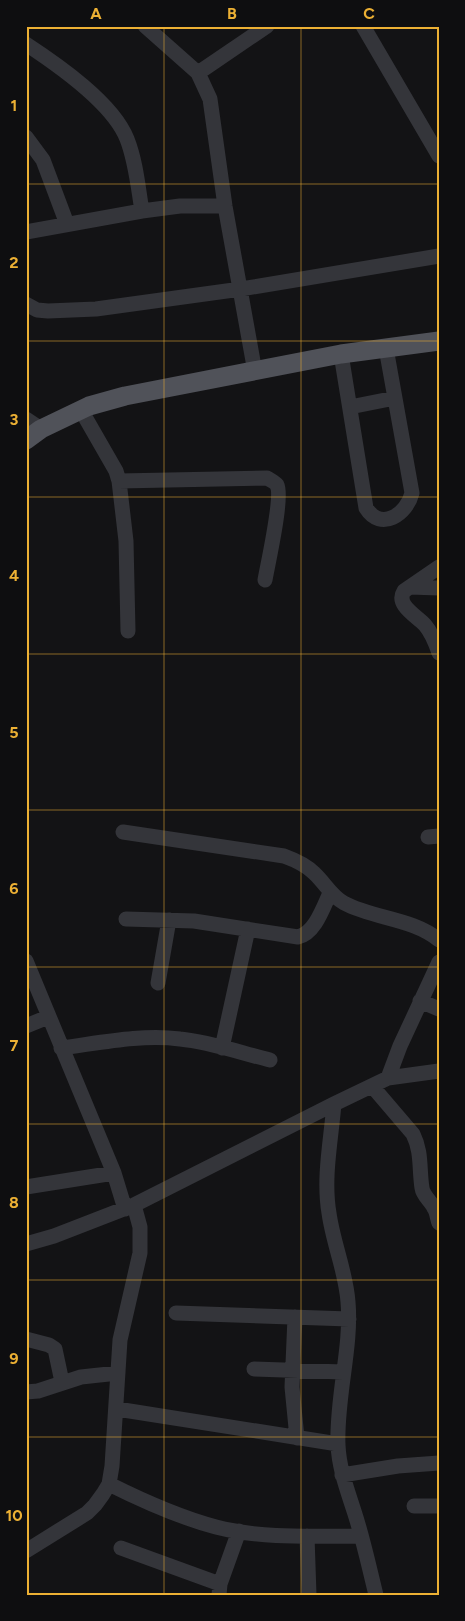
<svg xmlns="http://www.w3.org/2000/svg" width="465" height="1621" font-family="Figtree,sans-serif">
<rect width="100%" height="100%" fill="#131315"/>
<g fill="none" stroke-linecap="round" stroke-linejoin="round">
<!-- minor -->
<path stroke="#34353a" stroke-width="15" d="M145 26 198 73 210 99 225 206 255 372
M363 26 439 156
M26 44C58 65 113 103 127 139 136 162 138 187 142 211
M198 73 267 26
M26 137 43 160 67 224
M26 232 142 211 180 206H225
M26 304 37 310 48 311 96 309 241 289 439 256
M341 354 366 508C381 532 407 514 412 493L386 348
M350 407 395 398
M81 410 116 471 119 481 126 541 128 631
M26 419 41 429
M119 481 267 478C270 480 275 482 277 485 283 497 268 563 265 580
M439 567 404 591C395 605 417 616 425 625 431 632 436 644 439 653
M410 587 439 588
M123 832 284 856C295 860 306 865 314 873 325 883 331 896 344 903 374 919 412 918 439 940
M428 837 439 836
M126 919 194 921 298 937C315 933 323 908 330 893
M26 961 114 1173 125 1209
M158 983 169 920
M420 1001 439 1009
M26 1026 48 1017
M61 1048C100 1043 141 1034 180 1039 211 1042 241 1053 270 1060
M222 1048 248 929
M388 1078 400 1046 439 962
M372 1086 413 1134C422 1152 419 1169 422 1188 423 1196 431 1201 434 1208 437 1212 437 1218 439 1223
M334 1104C331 1140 323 1178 329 1213 333 1243 346 1272 348 1302 352 1347 336 1398 338 1445 339 1468 347 1489 354 1511 363 1538 369 1567 376 1595
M26 1187 114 1173
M26 1244 54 1236 134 1205 334 1104 388 1078 439 1071
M176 1313 349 1319
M295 1317 292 1387 297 1438
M26 1339 49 1345 55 1349 62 1382
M254 1369 343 1372
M26 1392 38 1391 81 1377 118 1373
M117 1409 338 1444
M342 1475 398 1466 439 1463
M109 1484C143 1501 178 1517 216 1527 263 1539 313 1536 361 1536
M414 1506H439
M307 1536 309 1595
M121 1548 220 1584
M26 1551 87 1513 95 1505 103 1494 109 1484 112 1466 120 1340 140 1253V1227L134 1205
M219 1595 220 1584 239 1531"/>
<!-- major -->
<path stroke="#505259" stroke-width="19" d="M26 440 41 429 89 406 125 396 341 354 439 341"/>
</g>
<!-- grid -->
<path fill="none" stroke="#ecb034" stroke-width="1" stroke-opacity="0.55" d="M164 26V1595M301 26V1595M26 184H439M26 341H439M26 497H439M26 654H439M26 810H439M26 967H439M26 1124H439M26 1280H439M26 1437H439"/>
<!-- border -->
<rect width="465" height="1621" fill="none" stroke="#0e0e10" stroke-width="55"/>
<rect x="28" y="28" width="410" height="1566" fill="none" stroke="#ecb034" stroke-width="2"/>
<g font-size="16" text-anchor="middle" font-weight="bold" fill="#ecb034">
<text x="96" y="19">A</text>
<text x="232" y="19">B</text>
<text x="369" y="19">C</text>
<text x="14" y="111">1</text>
<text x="14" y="268">2</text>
<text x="14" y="425">3</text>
<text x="14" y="581">4</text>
<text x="14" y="738">5</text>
<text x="14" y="894">6</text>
<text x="14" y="1051">7</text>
<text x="14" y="1208">8</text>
<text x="14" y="1364">9</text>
<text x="14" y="1521">10</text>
</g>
</svg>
